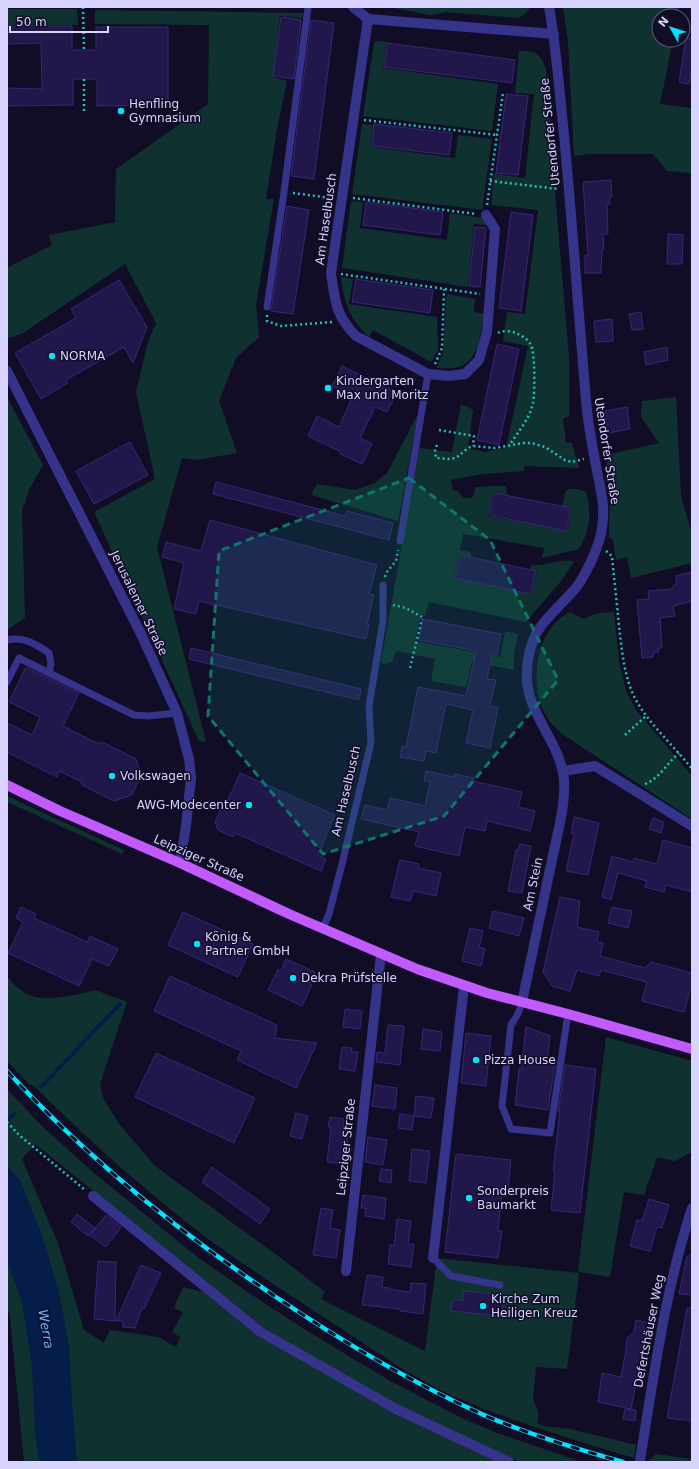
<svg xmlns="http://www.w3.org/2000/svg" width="699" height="1469" font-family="'DejaVu Sans',sans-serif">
<rect width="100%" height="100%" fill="#110d27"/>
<!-- green -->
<path fill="#0f3230" d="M389 7H531L524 15 518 18 446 12 430 15Z
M563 7H679L677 16H659V40H673L660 104 692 108V173L667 171 653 154H591L574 156 568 41Z
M7 9H77L78 25H7Z
M95 10 303 13 302 18 280 16 279 23 273 77 287 81 277 129 266 199H274L256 305 259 337 236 358 219 401 237 453 196 460 182 458 157 547 206 742 199 741 94 512 155 479 136 392 148 342 156 323 125 264 23 333 13 337H7V268L52 245 49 235 115 222 116 169 208 104 209 25 95 24Z
M376 41 387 42 383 68 498 84 492 131 363 116 374 43Z
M519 51C536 51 540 53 546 69L555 192 569 357V416L563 419 566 443H572L579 468 524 466V471L482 474 451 480 453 491H458L463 498H472L476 487 490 486H506L507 495 493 492 488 516 567 531 572 508 562 506 566 490C572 487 581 490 586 492 592 512 590 531 579 549L542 558 544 548 463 534 460 550 470 552 472 558 459 555 454 578 532 594 537 571 530 570 532 565C545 567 564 557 574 562L561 581 526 622 429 602 425 616 422 615 420 619 415 641 500 657 505 631 518 634 514 655V670L472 662 466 687 431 681 435 659 396 651 392 662 384 664 381 662 419 448 452 452 461 404 473 410 468 448 485 452 506 448 528 346 503 341 507 312 525 314 538 210 491 205 494 174 525 178 534 94 515 93Z
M362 124 373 125 371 147 455 158 458 135 492 139 482 210 352 194Z
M351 201 363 202 360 228 447 240 450 213 483 218 487 225 474 224 468 287 342 268Z
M341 277 353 279 349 304 437 317 438 350 431 362 373 330 369 337C350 319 344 303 341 277Z
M448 294 475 299 474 312 484 314C481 329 480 353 466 363 458 370 446 368 436 368L443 353 446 298Z
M7 397 43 465 30 488 22 510 25 618 7 630Z
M676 397 681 496 692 534V563L631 578 627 557 616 560 613 540 609 537 610 496 606 455 659 443 641 417 642 401Z
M418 414 398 521 311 495 317 484 355 490 375 483 387 473Z
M570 612 583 619 598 613 614 612 619 661 626 691 636 710 692 776V819L562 734C555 727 547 720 543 710 531 683 535 643 557 621 561 617 566 615 570 612Z
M7 796 124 850 122 854 7 802Z
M7 977C13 983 21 992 29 995 49 1003 77 994 97 990 106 996 117 997 127 1002L100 1084 103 1098 120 1125 155 1166 282 1259 325 1292 321 1299 425 1351 437 1258 579 1273 567 1369 536 1367 533 1400 539 1414 537 1423 543 1426 570 1429 636 1445 634 1458C572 1439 510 1421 451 1395 409 1376 370 1347 331 1322 288 1294 245 1266 203 1235 143 1189 86 1138 33 1085H30L7 1061Z
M606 1037 692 1061V1152L675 1161 657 1157 644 1195 624 1192 610 1277 578 1272Z
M7 1089 44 1128 94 1173 196 1256 246 1291 304 1329 392 1382 464 1419 497 1433 582 1462H520L411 1412 305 1353 262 1326 35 1144 22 1159 59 1246 84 1330 104 1343 110 1330 158 1337 176 1347 180 1337 172 1332 183 1312 174 1308 183 1287 204 1292 256 1334 500 1462H24L10 1318 7 1304Z
M656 1454 692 1459V1462H648Z"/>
<!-- water -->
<path fill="#051d48" d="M7 1165 21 1182 41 1232 59 1292 69 1345 72 1402 77 1462H39L35 1433 32 1368 22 1302 7 1262Z"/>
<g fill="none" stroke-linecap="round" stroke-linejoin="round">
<!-- stream -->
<path stroke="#051d48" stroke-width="4" d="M41 1087 120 1004
M7 1121 14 1114"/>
</g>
<!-- building -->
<path fill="#21174a" stroke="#372778" d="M281 17 301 20 294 79 273 76Z
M311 20 334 23 314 179 291 176Z
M7 26H72V50H96V27H168V105L97 106V79H73V105L7 106V88L42 89 41 43 7 44Z
M686 38H692V65L689 84 679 82Z
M388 43 515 60 512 83 384 67Z
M506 94 528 96 518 175 496 173Z
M374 124 452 133 449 155 372 146Z
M611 180 612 197H610V204H607L608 234H603L604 249 602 250 601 273H585V255H588L583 182Z
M366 202 443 212 440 235 363 225Z
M287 206 309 210 293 314 271 311Z
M511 212 533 215 521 311 499 308Z
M475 227 486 228 480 287 469 286Z
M668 234 683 235 682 264H667Z
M356 279 433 290 430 313 352 302Z
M119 280 147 327 133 363 124 347 66 380 68 383 41 399 15 353 76 318 71 309Z
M641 312 643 329 632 330 629 314Z
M612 319 613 341 596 342 594 321Z
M497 344 519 349 499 445 477 440Z
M667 347 668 360 646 365 644 352Z
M342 366 397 393 387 412 375 407 360 438 372 444 362 464 340 454 341 452 308 436 317 416 339 427 353 396 332 386Z
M627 407 630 429 608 433 605 411Z
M130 442 148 475 94 504 76 471Z
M216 482 345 516 347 511 393 523 389 540 213 494Z
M494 493 571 508 566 531 489 515Z
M210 520 377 565 369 594 374 595 367 624 369 625 366 639 199 601 196 614 174 609 184 563 162 557 166 542 201 551Z
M460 555 536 571 531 594 455 578Z
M692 572V601L673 606 675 616 660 618 662 648H658L659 652 653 653V657L642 658 637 600 649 599 648 591 671 589 677 582 676 576Z
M423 619 501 634 497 655H492L487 679 496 680 490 706 498 708 490 748 466 743 473 710 446 704 436 753 426 751 424 761 400 757 402 747H406L418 687 466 696 476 651 419 640Z
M191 648 361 689 359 700 189 659Z
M26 667 79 693 63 726 99 744 102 742 136 759 141 775 132 795 114 801 82 785 80 781 59 771 57 777 7 752V723L32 735 40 717 9 702Z
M426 771 453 777 454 774 474 778 473 781 522 792 518 807 535 811 530 831 487 821 485 831 465 827 459 856 415 846 419 832 361 819 365 805 387 810 390 798 425 806 430 782 424 781Z
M240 773 335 815 318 855 326 859 321 871 235 833 233 837 218 830 215 822 222 806 225 807Z
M574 817 599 823 588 875 566 871 574 834 571 833Z
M653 818 664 822 661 833 649 829Z
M663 840 692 848V892L666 885 664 892 645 887 647 881 618 873 611 900 602 897 612 856 633 862 634 858 657 864Z
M520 844 531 846 522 893 508 891 516 850H518Z
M400 860 419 864 418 868 441 873 436 896 413 891 410 901 391 897Z
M560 897 580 901 577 927 599 932 597 942 603 943 600 956 645 968 651 962 692 973V992L690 991 684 1012 642 1001 647 982 601 970 599 976 577 970 570 991 552 986 543 972Z
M21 907 36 914 34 918 87 942 90 936 118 949 109 966 92 959 79 986 8 953 23 922 16 918Z
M612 907 632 911 628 928 608 923Z
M493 911 524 918 519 936 489 928Z
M183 912 253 944 238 977 168 945Z
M470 928 483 931 479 947 485 949 481 966 462 961Z
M286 959 315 972 310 984 312 985 302 1006 268 990 278 969 281 971Z
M170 976 277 1025 275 1038 317 1043 296 1088 237 1060 241 1051 154 1011Z
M345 1009 362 1011 360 1029 343 1027Z
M388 1025 404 1026 400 1065 376 1062 377 1052 385 1053Z
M526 1027 550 1036 547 1063 555 1064 548 1110 515 1105 519 1069 521 1070Z
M423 1029 442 1032 440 1051 421 1049Z
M466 1033 491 1036 486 1086 461 1083Z
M342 1047 352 1048 351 1052H358L355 1071 339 1069Z
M156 1053 255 1098 234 1143 135 1097Z
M565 1065 596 1069 580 1213 551 1210 555 1171H553L560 1111H558Z
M375 1085 397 1088 395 1109 372 1106Z
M416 1096 434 1098 431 1118 414 1116Z
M296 1113 308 1116 302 1139 290 1136Z
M400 1114 414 1116 412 1130 398 1128Z
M330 1117 344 1119 341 1136 348 1137 344 1164 327 1162 331 1127H328Z
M368 1137 387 1140 383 1165 365 1162Z
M412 1149 430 1151 426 1183 409 1181Z
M456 1154 511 1160 508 1190H502L498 1231H502L498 1258 445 1252Z
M212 1167 270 1209 260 1224 202 1182Z
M381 1169 392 1170 391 1183 379 1181Z
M363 1195 386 1198 384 1219 365 1216 366 1208H361Z
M649 1199 669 1205 662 1228 657 1227 650 1251 630 1246 637 1220 642 1221Z
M321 1208 333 1210 330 1228 340 1230 336 1258 313 1255Z
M77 1214 95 1228 88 1236 71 1222Z
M106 1215 121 1227 106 1247 90 1235Z
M397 1219 411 1221 408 1244H414L411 1267 388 1264 390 1245 394 1246Z
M687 1256H692V1295L679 1294Z
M98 1261 116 1262 115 1321 94 1319Z
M141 1265 161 1273 144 1309 142 1308 135 1328 123 1327V1321H116Z
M367 1275 383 1277 382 1287 389 1288V1289L410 1292 411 1283 426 1284 423 1314 400 1311V1309L362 1305Z
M464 1291 504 1295 502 1316 451 1311 453 1299 463 1301Z
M687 1308H692V1421L667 1418Z
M636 1320 645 1322 652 1327 646 1360 641 1359 631 1409 598 1402 602 1373 621 1377 625 1356 627 1338 634 1332Z
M625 1409 636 1410 635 1421 623 1419Z"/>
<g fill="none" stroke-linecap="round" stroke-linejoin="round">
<!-- path -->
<path stroke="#23c3b9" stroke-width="2.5" stroke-dasharray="2 3" stroke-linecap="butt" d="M83 7 84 50
M84 111V79
M364 120 497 135
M490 181 559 189
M293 193 331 198
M353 198 476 214
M487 205 503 93
M341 274 480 294
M267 315V321L281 326 332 322
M498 333C503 330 511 331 516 333 522 336 528 339 531 345 535 353 535 393 533 403 530 419 517 433 509 446
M435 364 442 348 444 289
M439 430 474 436 473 446
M437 445 435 450 436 458 448 459 456 458 468 448 473 446 495 448 523 443H532L545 447 565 460 572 462 584 459
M606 551 612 556C614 579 617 603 619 626 622 651 624 678 636 700 649 724 675 747 692 769
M385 577 386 573 396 561 398 550
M393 605 406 608 422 617
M410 668 422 619
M625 735 646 716
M645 784C660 778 667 763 679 753
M7 1122 19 1135 85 1190"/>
<!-- lane -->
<path stroke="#36338a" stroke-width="7" d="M267 307 284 192 308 7
M400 541 428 374
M7 640C23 636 36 644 49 653L51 664 49 673
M7 682 19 658 134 715 148 716 177 713
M323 928 329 914 341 868 371 743 369 706 383 621V585
M522 1002 518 1014 511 1025 502 1106 511 1129 550 1133 568 1014
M433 1258 451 1276 500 1285"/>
<!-- street -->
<path stroke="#36338a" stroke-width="10" d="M353 7 368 19 554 34
M368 19 331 273C335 300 335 315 356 336L428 374 449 376 465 374 479 360 487 332 495 229 486 215
M7 371 140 632 177 713 189 759 191 778 186 826 180 863
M563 771 595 766 692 826
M522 1002C532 954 542 907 552 860 557 835 568 797 563 773 556 736 524 710 527 671 527 659 531 643 537 632 547 616 563 603 575 589 586 575 600 545 602 528 605 507 602 496 598 476 593 451 588 425 586 400 578 308 572 217 563 125 559 86 556 46 549 7
M93 1196 261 1332 396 1409 509 1462
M433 1258 464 986
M346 1271 381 954
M640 1460C654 1375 665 1290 692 1208"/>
<!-- primary -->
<path stroke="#c15aff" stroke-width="10" d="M7 785 60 811 180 863 289 914 417 969 487 993 568 1014 692 1049"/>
<defs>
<path id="rail" d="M7 1071C86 1157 176 1230 273 1295 341 1341 412 1383 486 1416 531 1435 577 1449 623 1462"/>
</defs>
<!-- rail casing -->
<use href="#rail" stroke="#00e5fe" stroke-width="4.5"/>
<!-- rail -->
<use href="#rail" stroke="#110d27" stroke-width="3" stroke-dasharray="9" stroke-linecap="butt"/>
</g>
<!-- marked area -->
<path fill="#0f766e" fill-opacity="0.2" stroke="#0f766e" stroke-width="3" stroke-dasharray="8 5" stroke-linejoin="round" d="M409 478 490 540 558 680 444 816 323 854 208 716 219 551Z"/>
<!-- markers -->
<g fill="#00e5fe" stroke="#110d27" stroke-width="1.5">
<circle cx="121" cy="111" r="4"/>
<circle cx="52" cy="356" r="4"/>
<circle cx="328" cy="388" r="4"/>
<circle cx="112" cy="776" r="4"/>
<circle cx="249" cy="805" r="4"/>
<circle cx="197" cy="944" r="4"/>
<circle cx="293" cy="978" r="4"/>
<circle cx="476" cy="1060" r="4"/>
<circle cx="469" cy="1198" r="4"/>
<circle cx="483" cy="1306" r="4"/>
</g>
<g text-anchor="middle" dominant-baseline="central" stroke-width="3" stroke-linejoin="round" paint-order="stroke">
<!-- poi labels -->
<g font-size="12" fill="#d8d3ff" stroke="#110d27" text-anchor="start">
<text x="129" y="104">Henfling<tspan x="129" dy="14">Gymnasium</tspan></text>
<text x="60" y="356">NORMA</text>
<text x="336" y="381">Kindergarten<tspan x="336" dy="14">Max und Moritz</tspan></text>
<text x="120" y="776">Volkswagen</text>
<text x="241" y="805" text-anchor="end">AWG-Modecenter</text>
<text x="205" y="937">König &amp;<tspan x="205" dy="14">Partner GmbH</tspan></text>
<text x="301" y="978">Dekra Prüfstelle</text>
<text x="484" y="1060">Pizza House</text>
<text x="477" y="1191">Sonderpreis<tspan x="477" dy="14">Baumarkt</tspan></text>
<text x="491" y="1299">Kirche Zum<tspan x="491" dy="14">Heiligen Kreuz</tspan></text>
</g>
<!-- street labels -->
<g font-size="12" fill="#d8d3ff" stroke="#110d27">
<text transform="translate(550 132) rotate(-96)">Utendorfer Straße</text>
<text transform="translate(326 219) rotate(-82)">Am Haselbusch</text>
<text transform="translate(607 451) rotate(81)">Utendorfer Straße</text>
<text transform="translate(139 603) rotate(64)">Jerusalemer Straße</text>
<text transform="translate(346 791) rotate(-77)">Am Haselbusch</text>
<text transform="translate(199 858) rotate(24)">Leipziger Straße</text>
<text transform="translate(533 884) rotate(-78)">Am Stein</text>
<text transform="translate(346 1147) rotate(-84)">Leipziger Straße</text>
<text transform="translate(649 1331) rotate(-79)">Defertshäuser Weg</text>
</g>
<!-- water labels -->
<g font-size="13" font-style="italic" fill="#61b6ff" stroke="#110d27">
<text transform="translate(46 1329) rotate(80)">Werra</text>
</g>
</g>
<!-- border -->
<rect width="699" height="1469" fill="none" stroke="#d8d3ff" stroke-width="16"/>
<!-- north arrow -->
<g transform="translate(671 28) rotate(309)"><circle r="19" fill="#110d27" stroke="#615c7d"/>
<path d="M0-3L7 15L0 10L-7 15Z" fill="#00e5fe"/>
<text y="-6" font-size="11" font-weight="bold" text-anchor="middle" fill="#d8d3ff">N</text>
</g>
<!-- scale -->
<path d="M10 26v6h98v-6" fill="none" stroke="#d8d3ff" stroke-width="2"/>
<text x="16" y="26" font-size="12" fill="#d8d3ff" stroke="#110d27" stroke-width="3" paint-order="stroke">50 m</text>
</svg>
